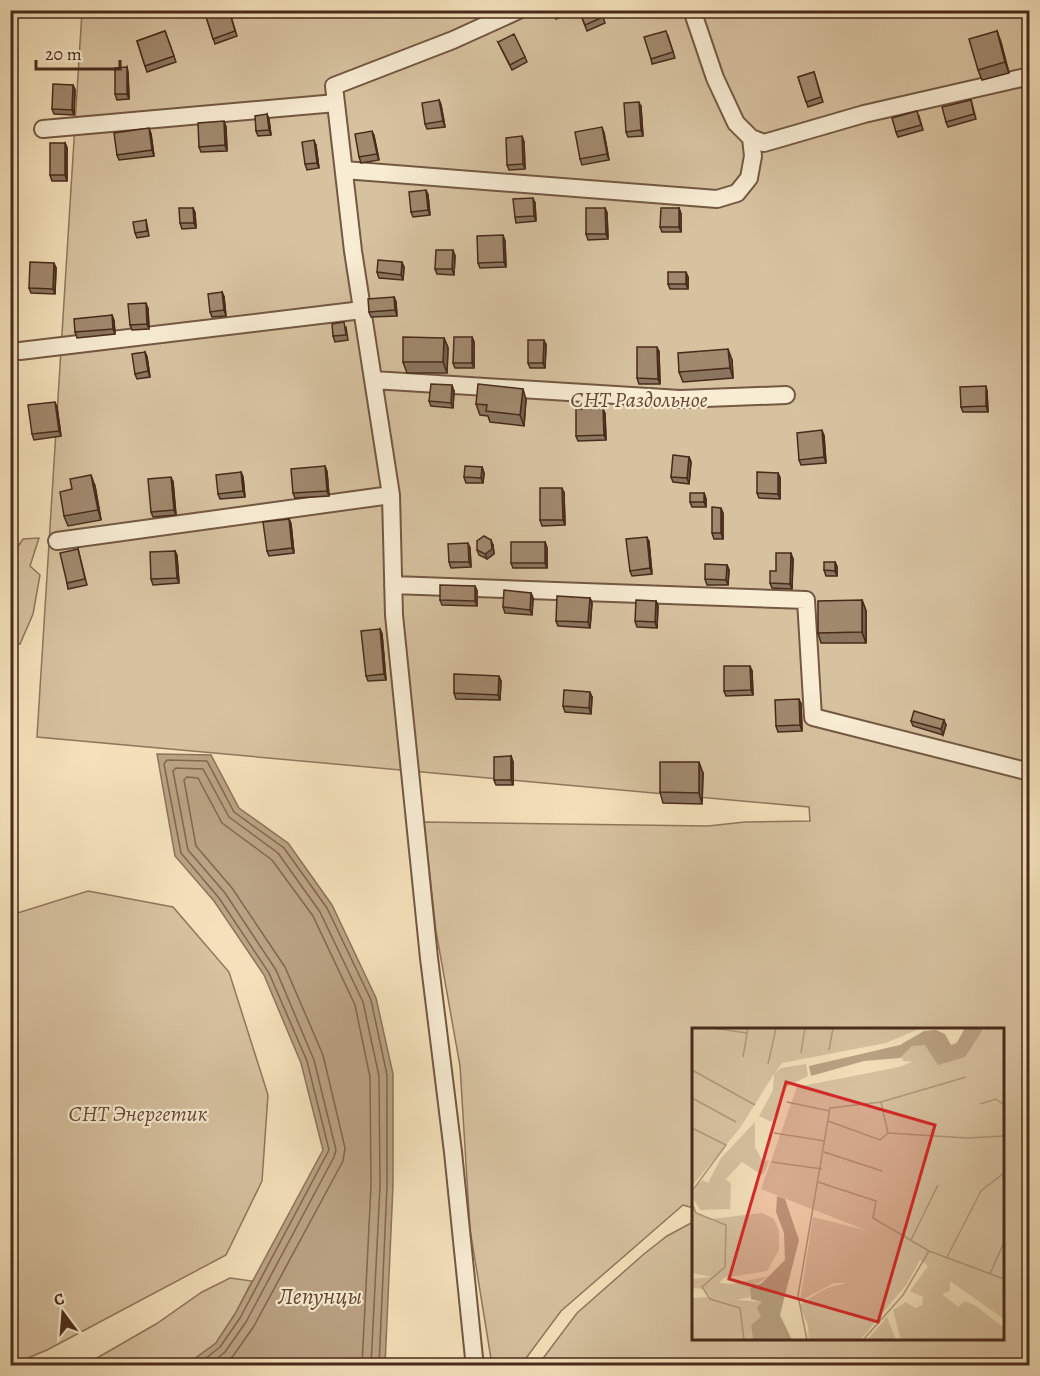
<svg xmlns="http://www.w3.org/2000/svg" width="1040" height="1376" font-family="Alegreya,serif">
<rect width="100%" height="100%" fill="#f4e1bb"/>
<filter id="stains"><feTurbulence type="fractalNoise" baseFrequency=".00333" numOctaves="4"/><feColorMatrix values="0 0 0 0 .2 0 0 0 0 .09 0 0 0 0 .02 0 0 0 .5 -.17"/></filter>
<radialGradient id="worn" r=".72"><stop offset=".6" stop-color="#630" stop-opacity="0"/><stop offset="1" stop-color="#630" stop-opacity=".3"/></radialGradient>
<!-- green -->
<path fill="#d7c2a0" stroke="#90765d" stroke-width="1.5" d="M82 11H1029L1030 1344 1020 1365H538L577 1313 644 1254 667 1236 693 1222 694 1338H1002V1030H694L693 1208 683 1205 561 1311 521 1365H492L470 1229 460 1066 436 931 424 822 708 826 745 822 810 821 809 807 37 737Z
M39 538 30 566 40 575 33 614 20 644 11 641V554H13L23 539Z
M88 891 173 907 229 972 268 1095 262 1181 226 1255 47 1350 11 1365V915Z
M230 1278 252 1281 235 1314 216 1343 186 1365 83 1366 156 1324 202 1292Z"/>
<!-- water -->
<path fill="#baa384" stroke="#8c735a" stroke-width="1.5" d="M157 754 211 755 239 808 288 843 332 905 376 998 393 1074V1186L385 1365H186L216 1343 235 1314 323 1150 301 1063 264 975 214 901 175 856Z"/>
<g fill="none" stroke-linecap="round" stroke-linejoin="round">
<!-- shore -->
<path stroke="#81664f" stroke-width="1.5" d="M196 1366 220 1347 240 1318 329 1150 307 1061 269 973 219 898 181 853 164 764 167 760 207 761 234 812 284 848 327 908 371 1000 387 1075V1186L379 1366
M208 1366 225 1352 246 1322 334 1157 336 1150 314 1060 276 970 225 893 188 850 173 771 176 768 203 769 229 817 278 853 320 912 363 1002 379 1076 380 1186 371 1366
M223 1366 233 1356 254 1326 343 1161 345 1148 323 1055 285 967 232 888 196 846 184 780 187 777 198 778 222 823 272 860 313 916 355 1005 370 1077 371 1186 362 1366"/>
<defs>
<path id="service" d="M43 129 336 103
M751 138 764 143 864 114 1030 76
M344 170 717 199 737 193 749 178 753 156 751 138 736 123 715 78 692 10
M20 351 362 310
M373 380 680 399 786 395
M57 541 391 495
M393 585 806 600 813 717 1030 772
M477 1366 474 1358 453 1152 429 958 394 615 391 495 353 251 334 86 453 40 519 10"/>
</defs>
<!-- service casing -->
<use href="#service" stroke="#735842" stroke-width="20"/>
<!-- service -->
<use href="#service" stroke="#f8ecd3" stroke-width="16"/>
</g>
<!-- wall -->
<path fill="#8a765f" stroke="#482a1a" stroke-width="1.5" d="M204 10H229L237 36 215 44Z
M552 10H572L573 12 556 19Z
M579 10H601L605 23 587 31Z
M165 31 176 62 147 72 137 41Z
M997 31 1009 73 982 80 978 70Z
M668 36 675 58 652 64 651 59Z
M498 42 525 57 527 62 512 70Z
M127 67 128 73 129 99 117 100 115 94Z
M814 72 823 102 808 107 798 77Z
M73 85 75 90 74 115 54 114 52 109Z
M439 100 441 105 445 127 427 129 425 124Z
M971 100 976 119 948 127 946 122Z
M641 107 643 136 628 137 626 132Z
M267 114 269 120 271 135 258 136 256 131Z
M919 116 923 130 898 137 896 132Z
M226 127 227 151 201 152 199 147Z
M604 133 609 160 582 165 580 159Z
M151 134 154 156 119 160 117 155Z
M374 136 379 160 361 163 359 157Z
M522 137 524 142 525 169 509 170 507 165Z
M65 143 67 148V181H52L50 175Z
M316 146 319 168 307 170 305 164Z
M428 195 430 215 413 217 411 212Z
M535 203 536 221 516 223 515 217Z
M193 208 195 213 196 228 182 229 180 223Z
M605 208 607 213 608 239 588 240 586 234Z
M679 208 681 214V232H662L660 227Z
M146 220 147 225 149 236 137 238 135 233Z
M505 241 506 267 480 268 478 263Z
M455 256 454 275 437 274 435 269Z
M404 267 403 280 379 278 377 272Z
M56 268 55 294 31 293 29 288Z
M688 277V289H670L668 284Z
M222 292 224 297 226 316 212 317 210 312Z
M394 297 396 302 397 316 371 317 369 312Z
M148 309 149 329 132 330 130 325Z
M112 315 114 321 115 334 77 338 75 332Z
M346 327 348 340 335 342 333 336Z
M472 337 474 342V368H455L453 363Z
M444 338 448 348 447 373H407L403 362Z
M546 345 545 368H530L528 363Z
M145 352 147 357 150 377 137 379 135 374Z
M659 352 660 384H639L637 378Z
M732 360 733 378 683 382 679 372Z
M454 391 453 408 431 406 429 401Z
M987 391 988 412H963L961 407Z
M526 399 524 426 490 422 488 416 480 415 476 404Z
M57 407 61 436 34 440 32 434Z
M605 414 606 440 578 441 576 436Z
M824 436 826 463 801 465 799 460Z
M689 457 691 462 689 484 673 482 671 477Z
M325 466 327 472 329 496 295 498 293 493Z
M482 467 484 473 483 483H466L464 477Z
M241 472 243 477 245 497 220 499 218 494Z
M778 473 780 478V499L759 498 757 493Z
M173 482 176 515 153 517 151 512Z
M95 486 101 520 68 526 64 516Z
M564 493 565 525 542 526 540 520Z
M704 493 706 499V507H692L690 502Z
M723 513V539H714L712 533Z
M289 519 291 524 294 553 269 556 267 551Z
M545 542 547 548V568H513L511 563Z
M649 542 652 574 632 576 630 571Z
M493 545 494 554 487 559 479 555 477 550Z
M470 548 471 567 451 568 449 562Z
M78 549 87 585 68 589 67 583Z
M175 551 177 556 179 583 153 585 151 579Z
M793 559 792 589 772 588 770 583 776 571Z
M835 562 837 567V576H826L824 570Z
M727 565 729 570 728 585H707L705 579Z
M475 586 477 591V606L442 605 440 600Z
M531 593 533 598 532 615 505 613 503 607Z
M590 598 592 603 590 628 558 626 556 621Z
M862 600 866 611V643H821L818 633Z
M656 601 658 606 657 628 637 627 635 621Z
M380 629 382 634 386 680 368 681 366 676Z
M752 671 753 695 726 696 724 691Z
M501 681 500 700 456 699 454 693Z
M592 697 591 714 565 712 563 706Z
M801 704 802 731 778 732 776 726Z
M911 721 946 725 943 735 913 726Z
M511 756 513 762V785H496L494 780Z
M703 773 702 804 663 803 660 792Z"/>
<!-- shaded-wall -->
<path fill="#71604d" stroke="#482a1a" stroke-width="1.5" d="M997 31 1001 42 1009 73 1005 62Z
M127 67 128 73 129 99 127 94Z
M73 85 75 90 74 115 72 110Z
M439 100 441 105 445 127 443 121Z
M639 102 641 107 643 136 641 130Z
M267 114 269 120 271 135 269 130Z
M224 121 226 127 227 151 225 145Z
M602 127 604 133 609 160 607 154Z
M149 128 151 134 154 156 152 150Z
M372 131 374 136 379 160 377 154Z
M522 136 524 142 525 169 523 164Z
M314 140 316 146 319 168 317 163Z
M65 143 67 148V181L65 175Z
M426 190 428 195 430 215 428 210Z
M533 198 535 203 536 221 534 216Z
M193 208 195 213 196 228 194 223Z
M605 208 607 213 608 239 606 234Z
M679 208 681 214V232L679 227Z
M503 235 505 241 506 267 504 262Z
M453 250 455 256 454 275 452 269Z
M402 262 404 267 403 280 401 275Z
M54 263 56 268 55 294 53 289Z
M686 272 688 277V289L686 284Z
M222 292 224 297 226 316 224 310Z
M394 297 396 302 397 316 395 310Z
M146 303 148 309 149 329 147 324Z
M112 315 114 321 115 334 113 329Z
M472 337 474 342V368L472 363Z
M444 338 448 348 447 373 443 362Z
M544 340 546 345 545 368 543 363Z
M657 347 659 352 660 384 658 379Z
M728 349 732 360 733 378 730 368Z
M145 352 147 357 150 377 148 371Z
M452 385 454 391 453 408 451 403Z
M986 386 987 391 988 412 986 406Z
M523 389 526 399 524 426 520 415Z
M55 402 57 407 61 436 59 431Z
M603 408 605 414 606 440 604 435Z
M822 430 824 436 826 463 824 457Z
M689 457 691 462 689 484 687 478Z
M325 466 327 472 329 496 327 491Z
M482 467 484 473 483 483 481 478Z
M241 472 243 477 245 497 243 491Z
M778 473 780 478V499L778 494Z
M91 475 95 486 101 520 98 510Z
M171 477 173 482 176 515 174 510Z
M562 488 564 493 565 525 563 520Z
M704 493 706 499V507L704 502Z
M721 508 723 513V539L721 533Z
M289 519 291 524 294 553 292 548Z
M647 537 649 542 652 574 650 568Z
M491 540 493 545 494 554 487 559 485 554Z
M545 542 547 548V568L545 563Z
M468 543 470 548 471 567 469 562Z
M175 551 177 556 179 583 177 578Z
M791 553 793 559 792 589 790 584Z
M835 562 837 567V576L835 571Z
M727 565 729 570 728 585 726 580Z
M475 586 477 591V606L475 601Z
M531 593 533 598 532 615 530 610Z
M590 598 592 603 590 628 588 622Z
M862 600 866 611V643L862 632Z
M656 601 658 606 657 628 655 622Z
M380 629 382 634 386 680 384 674Z
M750 666 752 671 753 695 751 690Z
M499 676 501 681 500 700 498 695Z
M590 692 592 697 591 714 589 708Z
M799 699 801 704 802 731 800 725Z
M944 720 946 725 943 735 941 729Z
M511 756 513 762V785L511 780Z
M699 762 703 773 702 804 699 793Z"/>
<!-- building -->
<path fill="#a1896e" stroke="#482a1a" stroke-width="1.5" d="M204 10H229L235 31 213 39Z
M553 10H561L554 14Z
M579 10H601L603 17 585 25Z
M165 31 174 56 145 66 137 41Z
M666 31 673 52 651 59 644 37Z
M997 31 1005 62 978 70 969 39Z
M514 34 525 57 510 65 498 42Z
M127 67V94H115V68Z
M814 72 821 97 806 102 798 77Z
M53 84 73 85 72 110 52 109Z
M439 100 443 121 425 124 422 103Z
M971 100 974 114 946 122 942 107Z
M639 102 641 130 626 132 624 103Z
M917 111 921 125 896 132 892 118Z
M267 114 269 130 256 131 255 116Z
M224 121 225 145 199 147 198 123Z
M602 127 607 154 580 159 575 132Z
M149 128 152 150 117 155 114 133Z
M372 131 377 154 359 157 355 134Z
M522 136 523 164 507 165 506 138Z
M314 140 317 163 305 164 302 142Z
M50 143H65V175H50Z
M426 190 428 210 411 212 409 192Z
M533 198 534 216 515 217 513 199Z
M179 208H193L194 223H180Z
M586 208H605L606 234H586Z
M661 208H679V227H660Z
M146 220 147 231 135 233 133 222Z
M503 235 504 262 478 263 477 236Z
M436 250H453L452 269H435Z
M378 260 402 262 401 275 377 272Z
M30 262 54 263 53 289 29 288Z
M668 272H686V284H668Z
M222 292 224 310 210 312 208 294Z
M394 297 395 310 369 312 368 299Z
M146 303 147 324 130 325 128 304Z
M112 315 113 329 75 332 74 319Z
M344 322 346 335 333 336 332 324Z
M403 337 444 338 443 362H403Z
M454 337H472V363H453Z
M528 340H544L543 363H528Z
M637 347H657L658 379 637 378Z
M728 349 730 368 679 372 678 353Z
M145 352 148 371 135 374 132 354Z
M431 384 452 385 451 403 429 401Z
M478 384 523 389 520 415 486 411 487 405 476 404Z
M986 386V406L961 407 960 387Z
M55 402 59 431 32 434 28 405Z
M603 408 604 435 576 436V409Z
M822 430 824 457 799 460 797 433Z
M673 455 689 457 687 478 671 477Z
M325 466 327 491 293 493 291 469Z
M465 466 482 467 481 478 464 477Z
M241 472 243 491 218 494 216 475Z
M757 472 778 473V494L757 493Z
M91 475 98 510 64 516 60 492 72 489 70 479Z
M171 477 174 510 151 512 148 479Z
M540 488H562L563 520H540Z
M690 493H704V502H690Z
M712 507 721 508V533H712Z
M289 519 292 548 267 551 263 522Z
M484 536 491 540 492 549 485 554 477 550V541Z
M647 537 650 568 630 571 626 539Z
M511 542H545V563H511Z
M468 543 469 562H449L448 544Z
M78 549 85 579 67 583 60 553Z
M175 551 177 578 151 579 150 552Z
M776 553H791L790 584 770 583V571H776Z
M824 562H835V571L824 570Z
M705 564 727 565 726 580 705 579Z
M440 585 475 586V601L440 600Z
M504 590 531 593 530 610 503 607Z
M557 596 590 598 588 622 556 621Z
M636 600 656 601 655 622 635 621Z
M862 600V632L818 633V601Z
M380 629 384 674 366 676 361 631Z
M724 666H750L751 690 724 691Z
M454 674 499 676 498 695 454 693Z
M564 690 590 692 589 708 563 706Z
M799 699 800 725 776 726 775 700Z
M914 711 944 720 941 729 911 721Z
M511 756V780H494V757Z
M660 762H699V793L660 792Z"/>
<g text-anchor="middle" dominant-baseline="central" stroke-width="4.5" stroke-linejoin="round" paint-order="stroke">
<!-- park labels -->
<g font-size="22" font-style="italic" fill="#654835" stroke="#f8ecd3">
<text x="639" y="400">СНТ Раздольное</text>
<text x="138" y="1114">СНТ Энергетик</text>
</g>
<!-- water labels -->
<g font-size="24" font-style="italic" fill="#644834" stroke="#f8ecd3">
<text x="320" y="1296">Лепунцы</text>
</g>
</g>
<!-- overview -->
<g transform="translate(692 1028)">
<rect width="312" height="312" fill="#f4e1bb"/>
<path d="M0 0H56L49 38 57 0H229L194 15 90 35 83 45 89 40 114 36 116 48 94 59 80 94 67 88 81 62 82 46 48 100 0 158ZM296 0H312V291L258 253V263L250 266 266 279 273 273 284 278 312 300V312H209L201 282 214 274 223 280 230 277 231 269 218 263 236 238 228 232 214 257 168 312H117L116 297 107 277 135 260 155 255H142L108 273 121 189 176 203 69 161 105 59 207 39 220 34 211 33 208 26 223 16 234 15 245 23ZM63 94V119L70 132 77 133 73 143 70 147 50 134 34 151 39 156 38 181 8 182 0 169 4 157 11 152 16 155 29 130ZM0 174 5 185 19 191 70 185 82 191 87 203V222L75 243 32 250 27 255 40 256 77 248 59 260 58 269 45 272 71 274 69 289 59 297 61 312H0V270L19 269 12 261 0 260V251L20 249 0 245ZM195 289 204 312H175Z" fill="#d7c2a0"/>
<path d="M273 0H292L273 29 246 37 233 17 220 18 208 30 172 33 119 48 117 38 208 17 232 3 244 2 253 6 259 17 264 16ZM85 168 93 171 107 212 88 287 100 312H61L59 297 69 289 65 279 70 274 59 271 58 260 70 255 93 232 92 205 84 184Z" fill="#baa384"/>
<path fill="none" stroke="#af987b" stroke-width="1.5" d="M20 0 55 5M137 22 141 0M109 25 113 0M51 29 56 0M76 36 84 0M0 42 63 77M0 70 44 94M95 74 138 83M189 74 274 49M288 76 304 71 312 77M0 100 34 117 0 163M82 105 133 113M196 105 275 110 312 108M132 124 190 143M80 134 130 141M126 154 184 173 181 190 237 223M0 175 4 185 34 197 33 239 10 259 18 271 48 280 52 312M219 212 246 157M255 229 289 163 312 145M298 246 312 214M115 312 106 268 138 80 189 74 196 105 188 112 136 93M171 312 211 267 237 223 312 251"/>
<path fill="#d62828" fill-opacity="0.15" stroke="#d62828" stroke-width="3" d="M94 54 243 97 186 294 37 251Z"/>
<rect width="312" height="312" fill="none" stroke="#482a1a" stroke-width="3"/>
</g>
<!-- margin -->
<rect width="1040" height="1376" fill="none" stroke="#f4e1bb" stroke-width="36"/>
<rect x="12" y="12" width="1016" height="1352" fill="none" stroke="#482a1a" stroke-width="3"/>
<rect x="18" y="18" width="1004" height="1340" fill="none" stroke="#482a1a" stroke-width="1.5"/>
<!-- north arrow -->
<g transform="translate(63 1313) rotate(344)" stroke="#f8ecd3" stroke-width="4.5" paint-order="stroke">
<path d="M0-4.5L10 22L0 15L-10 22Z" fill="#482a1a"/>
<text y="-9" font-size="16" font-weight="bold" text-anchor="middle" fill="#482a1a">С</text>
</g>
<!-- scale -->
<path d="M36 60v9h84v-9" fill="none" stroke="#482a1a" stroke-width="3"/>
<text x="45" y="60" font-size="18" fill="#482a1a" stroke="#f8ecd3" stroke-width="4.5" paint-order="stroke">20 m</text>
<rect width="100%" height="100%" filter="url(#stains)"/>
<rect width="100%" height="100%" fill="url(#worn)"/>
</svg>
